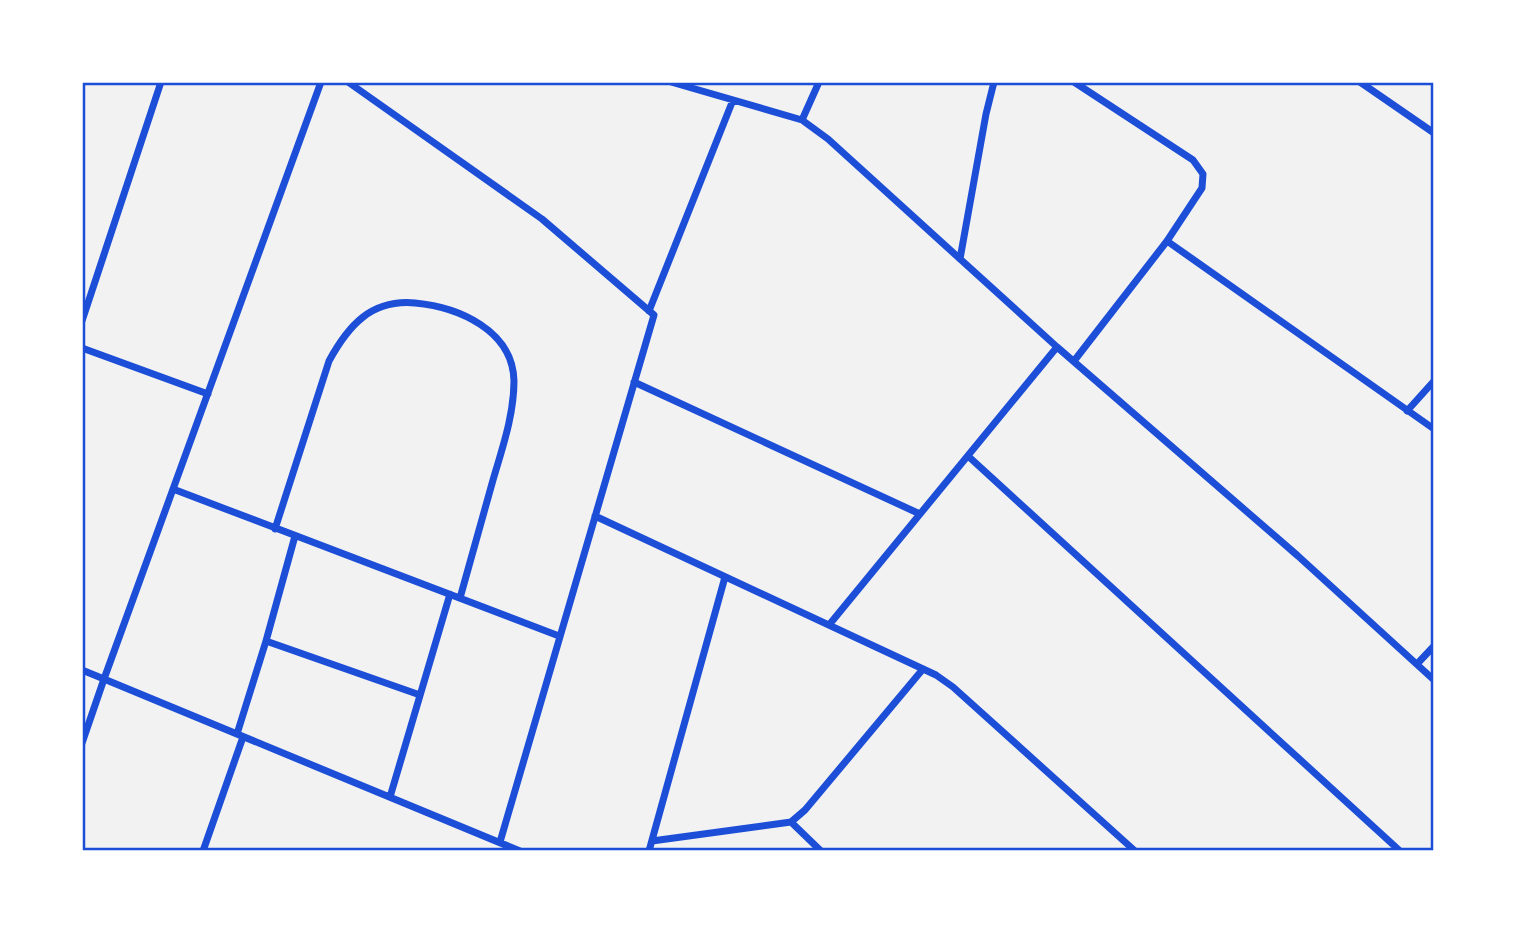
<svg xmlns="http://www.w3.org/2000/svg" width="1516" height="933" font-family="'DM Sans',sans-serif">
<rect width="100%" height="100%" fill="#f2f2f2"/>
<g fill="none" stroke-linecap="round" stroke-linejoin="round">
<!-- minor -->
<path stroke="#1d4ed8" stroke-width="7" d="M321 82 104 679 520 851
M348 82 542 219 654 315 500 842
M671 82 802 120 828 139 1057 347 1298 556 1434 680
M1360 82 1434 133
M802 120 819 82
M1167 241 1434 429
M960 259 986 114 994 82
M649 311 733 100
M82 321 161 82
M82 348 208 394
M1074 361 1167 241 1202 188 1203 174 1193 160 1074 82
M634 382 920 514
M1407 411 1434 381
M968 456 1400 851
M173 489 559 636
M595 516 936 675 953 687 1135 851
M275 529 329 361C348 326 371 299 415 303 458 307 513 330 514 381 514 415 502 449 493 480 482 519 471 559 460 598
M829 625 1057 347
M266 641 420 695
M1417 664 1434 646
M82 670 104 679 82 743
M237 734 266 641 295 536
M390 797 450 594
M791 822 821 851
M652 841 791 822 805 810 923 669
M203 851 243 737
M649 851 725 577"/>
</g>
<!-- border -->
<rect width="1516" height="933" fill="none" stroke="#ffffff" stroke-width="168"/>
<rect x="84" y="84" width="1348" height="765" fill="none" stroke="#1d4ed8" stroke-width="2.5"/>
</svg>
